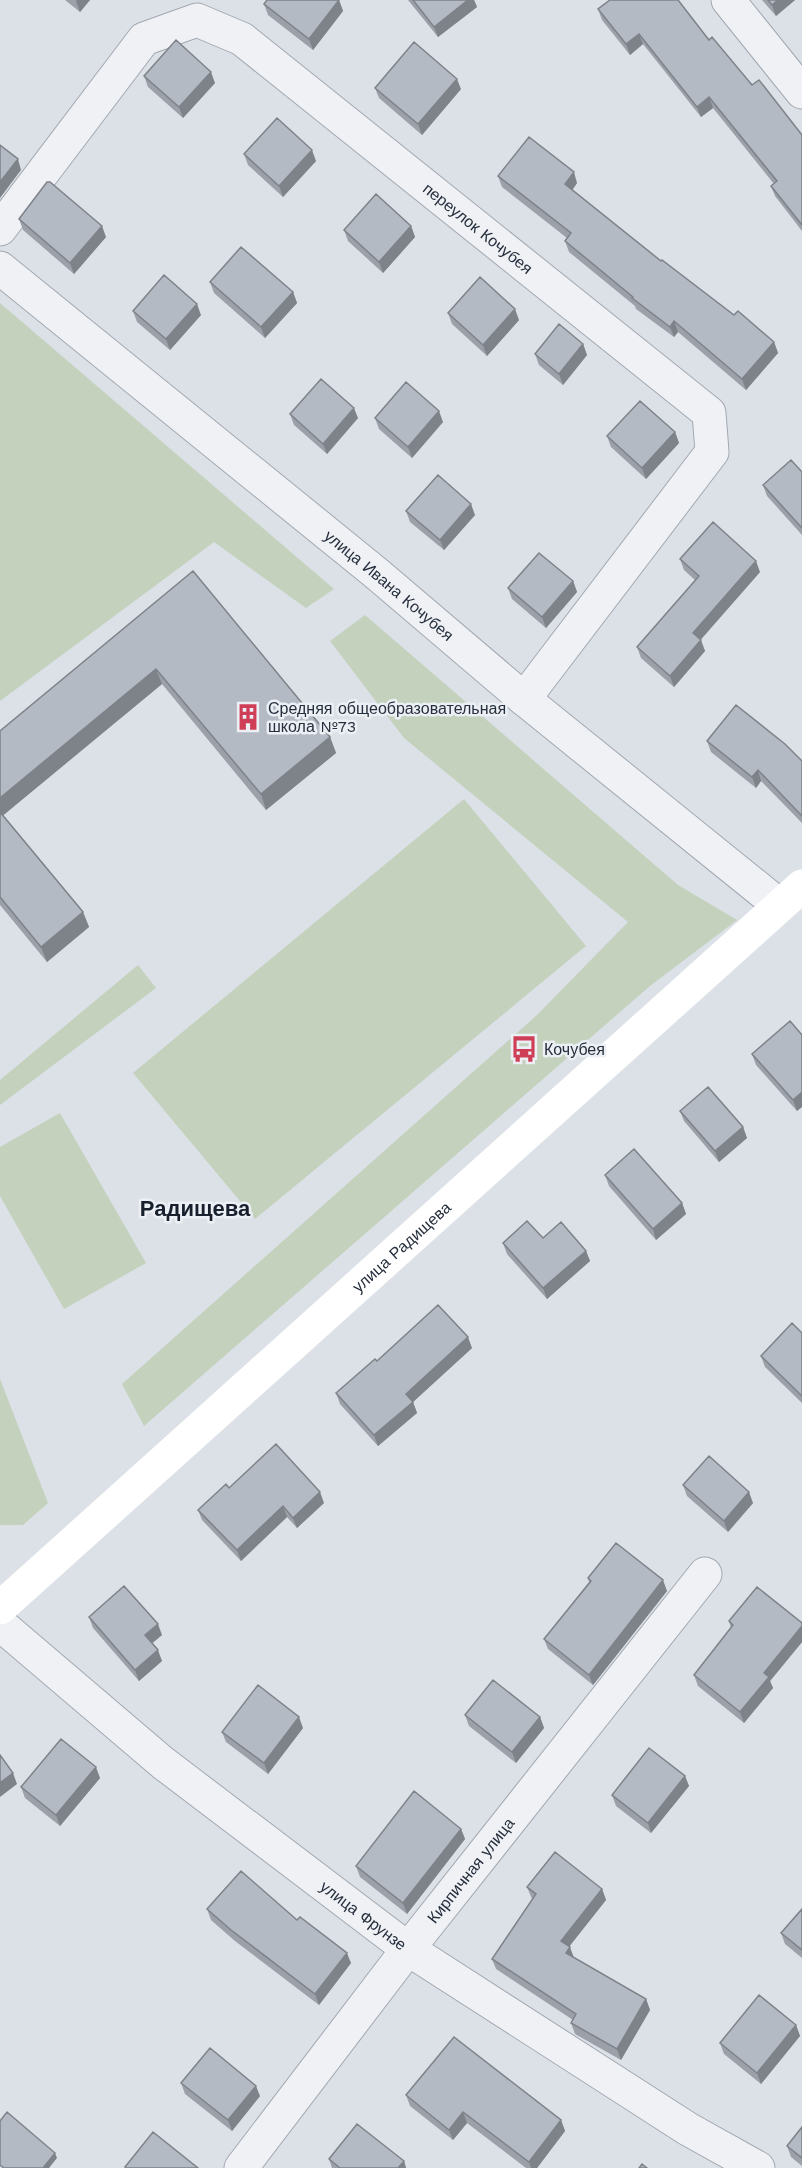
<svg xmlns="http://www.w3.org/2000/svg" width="802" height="2168" font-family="'Work Sans',sans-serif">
<rect width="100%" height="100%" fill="#dce1e7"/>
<!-- green -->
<path fill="#c3d1bd" d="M0 303 334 589 306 608 214 542 0 701Z
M365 615 678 885 737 920 650 986 144 1426 122 1384 537 1015 628 922 404 738 330 641Z
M464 799 586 946 255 1219 133 1073Z
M138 965 156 988 0 1105V1080Z
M60 1113 146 1263 64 1309 0 1196V1147Z
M0 1379 48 1503 23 1525H0Z"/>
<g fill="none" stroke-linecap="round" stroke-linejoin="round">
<defs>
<g id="minor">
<path d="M728 0 802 92"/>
<path id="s1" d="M0 229 144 39 197 20 242 39 709 413 712 452 524 699"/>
<path id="s2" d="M0 268 376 573 524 699 779 905"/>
<path id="s3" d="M0 1624 163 1763 408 1949 688 2129 758 2168"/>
<path id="s4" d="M241 2168 408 1949 705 1574"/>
</g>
</defs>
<!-- minor casing -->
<use href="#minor" stroke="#a2a8b1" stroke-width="35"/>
<!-- minor -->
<use href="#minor" stroke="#eff1f5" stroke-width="33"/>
<!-- secondary -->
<path stroke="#fff" stroke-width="33" id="s5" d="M0 1608 802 886"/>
</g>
<!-- wall -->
<path fill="#9ba0a9" d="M65 0H90L80 12Z
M339 0 343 11 313 50 268 15 264 4Z
M408 0H474L477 7 438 37Z
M762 0H795L776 16Z
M598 9 709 40 802 135V231L775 196 771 186 774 184 713 108 701 117 643 44 630 55 602 20Z
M144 76 215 83 183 118 148 87Z
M375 88 461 89 422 135 379 98Z
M244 154 316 161 283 197 248 165Z
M498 176 577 183 572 190 661 261 734 315 774 342 778 353 746 390 678 332 674 337 636 309 635 306 569 252 565 241 567 238 502 187Z
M19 219 106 237 74 274 23 230Z
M411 226 415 237 383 273 348 241 344 230Z
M210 282 293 292 297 303 265 338 214 293Z
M133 311 201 315 170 350 137 322Z
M448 313 519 320 487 356 452 324Z
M583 344 587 355 563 385 539 365 535 354Z
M290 414 358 418 327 454 294 425Z
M375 418 443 422 412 458 379 429Z
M675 432 679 443 646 479 611 447 607 436Z
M802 472V535L767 496 763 485Z
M406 511 475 515 444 550 410 522Z
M680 559 760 572 700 640 705 651 674 687 641 658 637 647 695 580 684 570Z
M193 571 330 737 336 753 266 810 162 684 3 815 83 912 89 927 47 962 0 905V731Z
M573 581 577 592 546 628 512 599 508 588Z
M707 741 802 761V823L761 781 756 788 711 752Z
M802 1035 797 1111 756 1065 752 1054Z
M680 1111 743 1127 747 1138 719 1162 684 1121Z
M605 1175 682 1203 686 1214 656 1240 609 1186Z
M543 1238 586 1251 590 1261 547 1299 507 1254 503 1243Z
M802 1333V1403L765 1367 761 1356Z
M472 1348 413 1402 417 1413 378 1446 340 1404 336 1393 377 1361Z
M683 1485 753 1503 728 1532 687 1496Z
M229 1488 324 1503 297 1528 287 1517 241 1561 202 1520 198 1510Z
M588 1578 667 1591 593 1685 548 1649 544 1639 589 1582Z
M89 1617 162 1635 152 1643 162 1661 139 1681 93 1628Z
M729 1621 802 1623V1642L770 1681 773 1688 744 1723 698 1686 694 1675 731 1628Z
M465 1715 540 1717 544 1728 516 1763 469 1726Z
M303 1728 268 1774 226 1742 222 1732Z
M685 1776 689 1786 651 1833 616 1806 612 1795Z
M100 1778 60 1826 25 1798 21 1787Z
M461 1829 465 1839 407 1914 360 1877 356 1866Z
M527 1887 602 1889 606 1900 569 1946 573 1957 646 1999 650 2010 621 2060 575 2034 571 2023 573 2020 496 1969 492 1959 532 1899Z
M207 1909 297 1920 351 1963 319 2005 235 1941 211 1920Z
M802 1909V1958L785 1944 781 1933Z
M796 2025 800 2036 761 2084 724 2054 720 2043Z
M181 2083 260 2096 232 2131 185 2094Z
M406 2095 561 2120 565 2131 537 2168H526L467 2123 453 2140 410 2106Z
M802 2127V2166L791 2157 787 2146Z
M329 2159 404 2161 406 2168H332Z"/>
<!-- shaded-wall -->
<path fill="#7e8289" d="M77 0H90L80 12 76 1Z
M339 0 343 11 313 50 309 39Z
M468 0H474L477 7 438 37 434 27Z
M778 0H795L776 16 772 5Z
M639 34 643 44 630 55 626 44Z
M211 72 215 83 183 118 179 107Z
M457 79 461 89 422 135 418 124Z
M709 97 713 108 701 117 697 107Z
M312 150 316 161 283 197 279 186Z
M18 159 21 170 0 198V182Z
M574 172 577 183 569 195 565 184Z
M102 226 106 237 74 274 70 263Z
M411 226 415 237 383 273 379 262Z
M293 292 297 303 265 338 261 327Z
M197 304 201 315 170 350 166 339Z
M515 309 519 320 487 356 483 345Z
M674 321 678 332 674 337 670 327Z
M774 342 778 353 746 390 742 379Z
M583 344 587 355 563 385 559 374Z
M354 408 358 418 327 454 323 444Z
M439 411 443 422 412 458 408 447Z
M675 432 679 443 646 479 642 468Z
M471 504 475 515 444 550 440 540Z
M756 561 760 572 697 644 693 633Z
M573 581 577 592 546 628 542 617Z
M701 640 705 651 674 687 670 676Z
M156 669 162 684 0 818V798Z
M330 737 336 753 266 810 261 794Z
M758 770 761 781 756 788 752 777Z
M83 912 89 927 47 962 41 947Z
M802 1092V1107L797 1111 793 1100Z
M743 1127 747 1138 719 1162 715 1151Z
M682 1203 686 1214 656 1240 653 1229Z
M586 1251 590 1261 547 1299 543 1288Z
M468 1337 472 1348 413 1402 417 1413 378 1446 374 1435 406 1394Z
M320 1492 324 1503 297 1528 293 1518Z
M749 1492 753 1503 728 1532 724 1521Z
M283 1506 287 1517 241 1561 237 1550Z
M663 1580 667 1591 593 1685 589 1675Z
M158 1624 162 1635 149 1646 145 1635Z
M802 1626V1642L770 1681 773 1688 744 1723 740 1712 764 1673Z
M158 1650 162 1661 139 1681 135 1670Z
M299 1717 303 1728 268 1774 264 1763Z
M540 1717 544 1728 516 1763 512 1752Z
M96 1767 100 1778 60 1826 56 1815Z
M13 1773 17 1784 0 1797V1783Z
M685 1776 689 1786 651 1833 648 1823Z
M461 1829 465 1839 407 1914 403 1903Z
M602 1889 606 1900 565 1952 561 1941Z
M570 1947 574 1958 566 1953Z
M347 1953 351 1963 319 2005 315 1994Z
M646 1999 650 2010 621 2060 617 2049Z
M796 2025 800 2036 761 2084 757 2073Z
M256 2086 260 2096 232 2131 228 2120Z
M463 2112 467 2123 453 2140 449 2130Z
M561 2120 565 2131 537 2168H531L529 2162Z
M55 2153 57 2158 49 2168H43Z
M404 2161 406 2168H398Z"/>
<!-- building -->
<path fill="#b4bac4" stroke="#7e8289" stroke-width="1.5" d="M267 0H339L309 39 264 4Z
M413 0H468L434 27Z
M610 0H678L709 40 712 37 752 85 759 80 802 135V225L771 186 777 181 709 97 697 107 639 34 626 44 598 9Z
M768 0H778L772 5Z
M176 40 211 72 179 107 144 76Z
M414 42 457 79 418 124 375 88Z
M277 118 312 150 279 186 244 154Z
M529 137 574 172 565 184 661 261 662 260 734 315 738 311 774 342 742 379 674 321 670 327 632 298 633 297 565 241 571 233 498 176Z
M0 145 18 159 0 182Z
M47 182H50L102 226 70 263 19 219Z
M376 194 411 226 379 262 344 230Z
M241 247 293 292 261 327 210 282Z
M164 275 197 304 166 339 133 311Z
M480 277 515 309 483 345 448 313Z
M559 324 583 344 559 374 535 354Z
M321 379 354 408 323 444 290 414Z
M406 382 439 411 408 447 375 418Z
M640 401 675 432 642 468 607 436Z
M791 460 802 472V528L763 485Z
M438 475 471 504 440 540 406 511Z
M713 522 756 561 693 633 701 640 670 676 637 647 699 576 680 559Z
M539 553 573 581 542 617 508 588Z
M193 571 330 737 261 794 156 669 0 798V731Z
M736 705 785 744 802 761V816L758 770 752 777 707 741Z
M0 812 83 912 41 947 0 897Z
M790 1021 802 1035V1092L793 1100 752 1054Z
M708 1087 743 1127 715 1151 680 1111Z
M634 1149 682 1203 653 1229 605 1175Z
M527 1221 543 1238 561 1222 586 1251 543 1288 503 1243Z
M438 1305 468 1337 406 1394 413 1402 374 1435 336 1393 375 1359 377 1361Z
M792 1323 802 1333V1396L761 1356Z
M276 1444 320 1492 293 1518 283 1506 237 1550 198 1510 226 1484 229 1488Z
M709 1456 749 1492 724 1521 683 1485Z
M616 1543 663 1580 589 1675 544 1639 591 1581 588 1578Z
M124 1586 158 1624 145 1635 158 1650 135 1670 89 1617Z
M757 1587 802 1623V1626L764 1673 769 1677 740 1712 694 1675 733 1625 729 1621Z
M493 1680 540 1717 512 1752 465 1715Z
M258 1685 299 1717 264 1763 222 1732Z
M61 1739 96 1767 56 1815 21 1787Z
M649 1748 685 1776 648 1823 612 1795Z
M0 1755 13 1773 0 1783Z
M414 1791 461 1829 403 1903 356 1866Z
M555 1852 602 1889 561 1941 570 1947 566 1953 646 1999 617 2049 571 2023 576 2014 492 1959 536 1894 527 1887Z
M241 1871 297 1920 300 1917 347 1953 315 1994 231 1930 207 1909Z
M802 1909V1950L781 1933Z
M759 1995 796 2025 757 2073 720 2043Z
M454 2037 561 2120 529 2162 463 2112 449 2130 406 2095Z
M210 2048 256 2086 228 2120 181 2083Z
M7 2112 55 2153 43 2168H4L0 2165V2121Z
M357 2124 404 2161 398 2168H340L329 2159Z
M802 2127V2158L787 2146Z
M153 2132 198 2168H126L125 2167Z
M642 2164 647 2168H639Z"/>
<!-- icons -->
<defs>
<symbol id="building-bare" viewBox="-9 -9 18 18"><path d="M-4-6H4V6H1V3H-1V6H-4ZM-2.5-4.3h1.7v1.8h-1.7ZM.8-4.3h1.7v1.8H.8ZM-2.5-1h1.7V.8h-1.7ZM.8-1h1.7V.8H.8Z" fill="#cf3e57" stroke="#ecf0f5" stroke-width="2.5" paint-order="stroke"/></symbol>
<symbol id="bus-bare" viewBox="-9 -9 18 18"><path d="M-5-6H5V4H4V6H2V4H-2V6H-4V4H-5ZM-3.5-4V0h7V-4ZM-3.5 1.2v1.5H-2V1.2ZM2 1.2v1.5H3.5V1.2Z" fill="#cf3e57" stroke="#ecf0f5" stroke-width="2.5" paint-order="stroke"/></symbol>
</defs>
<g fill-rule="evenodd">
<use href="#building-bare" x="229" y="698" width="38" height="38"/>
<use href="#bus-bare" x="505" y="1030" width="38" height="38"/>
</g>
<g text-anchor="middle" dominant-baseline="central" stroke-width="5" stroke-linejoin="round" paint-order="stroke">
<!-- street labels -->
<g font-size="16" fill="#262f3d" stroke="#ecf0f5">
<text stroke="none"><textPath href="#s1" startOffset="646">переулок Кочубея</textPath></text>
<text stroke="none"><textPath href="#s2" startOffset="502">улица Ивана Кочубея</textPath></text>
<text stroke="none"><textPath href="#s5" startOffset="540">улица Радищева</textPath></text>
<text stroke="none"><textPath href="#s4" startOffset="376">Кирпичная улица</textPath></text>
<text stroke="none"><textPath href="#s3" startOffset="466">улица Фрунзе</textPath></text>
</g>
<!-- poi labels -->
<g font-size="16" fill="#262f3d" stroke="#ecf0f5" text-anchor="start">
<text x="268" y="708">Средняя общеобразовательная<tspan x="268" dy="18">школа №73</tspan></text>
<text x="544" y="1049">Кочубея</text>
</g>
<!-- district labels -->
<g font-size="22" font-weight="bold" fill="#18202e" stroke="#ecf0f5">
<text x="195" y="1208">Радищева</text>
</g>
</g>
</svg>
